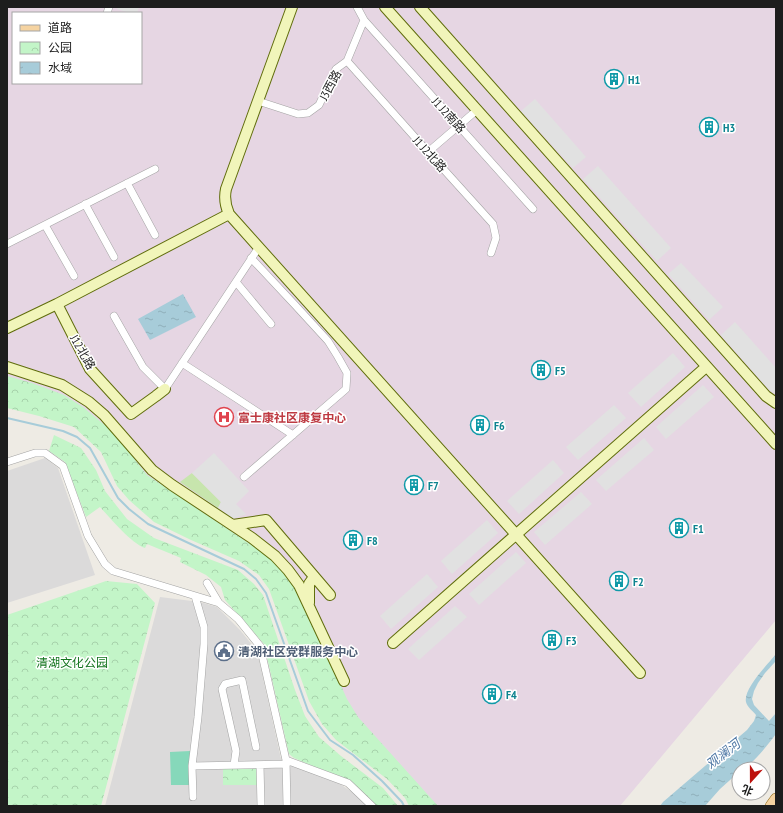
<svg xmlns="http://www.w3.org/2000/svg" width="783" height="813" font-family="'PT Sans Narrow','Noto Sans SC',sans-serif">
<defs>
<pattern id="park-crowns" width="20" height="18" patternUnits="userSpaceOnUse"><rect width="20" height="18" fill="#c3f5c8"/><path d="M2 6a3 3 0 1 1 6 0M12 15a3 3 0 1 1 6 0" fill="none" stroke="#a7d2ab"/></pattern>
<pattern id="water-ripples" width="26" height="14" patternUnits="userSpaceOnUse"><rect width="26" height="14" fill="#a7ccd9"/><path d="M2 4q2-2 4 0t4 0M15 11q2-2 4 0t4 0" fill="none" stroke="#8fafba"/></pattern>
</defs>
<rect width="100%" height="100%" fill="#eeebe4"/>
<!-- residential -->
<path fill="#dbdada" d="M45 458 58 468 95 575 7 603V471Z
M160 597 200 602 217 607 240 630 257 651 281 759 340 784 359 797 367 806H105Z"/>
<!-- industrial -->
<path fill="#e6d6e3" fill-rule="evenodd" d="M7 7H776V620L620 806H423L387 768 277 584 149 499 82 415 7 388ZM13 13H141V83H13Z"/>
<!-- grass -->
<path fill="#c7e5ad" d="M192 473 221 502 218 508 180 482Z"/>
<!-- park -->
<path fill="url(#park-crowns)" d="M7 376 32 383 64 395 83 407 113 432 147 475 274 560 286 573 302 599 347 699 358 717 438 806H409L405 798 387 779 336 740 322 724 309 701 269 589 259 575 239 561 191 540 154 522 129 500 117 486 101 452 74 427 39 416 7 408Z
M54 435 81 448 96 470 105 491 127 519 154 538 238 570 254 584 263 595 295 690 305 716 319 737 341 756 383 788 398 806H376L350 782 294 758 289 754 264 644 225 600 221 587 206 575 180 562 181 558 147 544 145 548C131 543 111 519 100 507L86 517 65 462 49 451Z
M106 581 137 584 155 603 101 806H7V615Z
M257 768V785H223V769Z"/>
<!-- pitch -->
<path fill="#86d8ba" d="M190 751 191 785H171L170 752Z"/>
<!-- parking -->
<path fill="#e1e1e1" d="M118 7H139L137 13H130L117 9Z
M535 99 586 157 573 168 521 111Z
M598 166 671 248 657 261 583 179Z
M681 263 723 307 709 320 668 274Z
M735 322 776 368V394L770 391 721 335Z
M673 353 685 367 641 407 628 393Z
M703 385 714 397 666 439 656 427Z
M614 405 626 418 578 460 566 447Z
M644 438 654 450 606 491 596 480Z
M214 453 249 491 236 504 246 514 233 519 218 508 221 502 192 473Z
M553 460 564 473 519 514 507 501Z
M581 492 592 504 545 545 534 532Z
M487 520 498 533 452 574 441 561Z
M516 552 526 563 479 605 469 594Z
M427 574 438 587 391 629 380 616Z
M455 606 467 617 419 660 408 649Z"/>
<!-- water -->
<path fill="url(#water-ripples)" d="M183 294 196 317 150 340 138 319Z
M776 654 775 662 765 673 758 683 754 691 752 699 754 705 769 721 776 713V734C769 743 750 769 739 769V772L720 789 705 806H660L663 802 747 730 754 721 756 715C753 711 747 707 746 702 743 689 768 664 776 654Z"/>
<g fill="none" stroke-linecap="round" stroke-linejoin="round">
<!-- stream -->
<path stroke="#a7ccd9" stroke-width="2" d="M7 418 63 431 77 437 90 448 118 498 129 509 148 524 244 569 256 579 266 593 308 711 330 740 353 755 382 781 402 802 404 806"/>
<defs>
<path id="street" d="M107 13 109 7
M364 20 533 209
M347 61 428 152 493 224 496 238 491 253
M258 101 298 114 308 113 319 105 336 69 347 61 364 20 357 7
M428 152 477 110
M127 183 155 235
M85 204 114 257
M45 225 74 276
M7 244 155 169
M236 282 271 324
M114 316 143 367 165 389 259 247
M182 363 293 435
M7 462 35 453H45L63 466 88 536 105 564 113 571 219 603 238 619 260 646 286 760 348 783 372 806
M244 477 346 389 347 373 338 357 328 341 295 305 251 258
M207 583 219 603
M286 760 287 806
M234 765 236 751 222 689 225 684 242 680 256 747
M260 765 261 806
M192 766 286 764
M193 797 192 766 198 717 204 644V627L195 596"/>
<path id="secondary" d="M292 7 226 189C224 198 225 205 229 214L640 673
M385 7 776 444
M420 7 766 396 776 403
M57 304 90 369 131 414 156 396 165 389
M7 328 57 304 229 214
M7 367 62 385 89 402 104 415 152 470 172 485 252 538 275 556 288 570 299 585 344 681
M233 525 266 520 330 595
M309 603V584L314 577
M393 643 706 367"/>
<path id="primary" d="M771 806 776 799"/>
</defs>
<!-- street casing -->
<use href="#street" stroke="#a4a4a4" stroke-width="8"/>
<!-- secondary casing -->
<use href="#secondary" stroke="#606d0c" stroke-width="12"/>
<!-- primary casing -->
<use href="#primary" stroke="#8d650a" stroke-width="12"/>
<!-- street -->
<use href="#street" stroke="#fff" stroke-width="7"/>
<!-- secondary -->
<use href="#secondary" stroke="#f1f5ba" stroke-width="10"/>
<!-- primary -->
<use href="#primary" stroke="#f5d3a1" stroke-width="11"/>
</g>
<!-- icons -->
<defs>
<symbol id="building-ring" viewBox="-11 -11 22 22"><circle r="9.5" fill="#fff" stroke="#0f9aa8" stroke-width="1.5"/><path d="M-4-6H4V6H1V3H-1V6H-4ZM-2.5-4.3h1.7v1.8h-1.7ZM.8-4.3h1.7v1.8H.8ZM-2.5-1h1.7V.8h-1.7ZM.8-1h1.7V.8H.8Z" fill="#0f9aa8"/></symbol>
<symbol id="hospital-ring" viewBox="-11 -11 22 22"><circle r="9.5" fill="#fff" stroke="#e0444e" stroke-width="1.5"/><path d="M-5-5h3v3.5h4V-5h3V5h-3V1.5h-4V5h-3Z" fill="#e0444e"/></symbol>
<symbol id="civic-ring" viewBox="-11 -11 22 22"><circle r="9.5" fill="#fff" stroke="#5c6f8a" stroke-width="1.5"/><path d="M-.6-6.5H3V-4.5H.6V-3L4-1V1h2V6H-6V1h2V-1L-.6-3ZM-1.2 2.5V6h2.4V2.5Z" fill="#5c6f8a"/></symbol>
</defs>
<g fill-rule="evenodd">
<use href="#building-ring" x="603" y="68" width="22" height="22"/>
<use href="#building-ring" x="698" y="116" width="22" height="22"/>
<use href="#building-ring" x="530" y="359" width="22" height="22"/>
<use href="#hospital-ring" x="213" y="406" width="22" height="22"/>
<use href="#building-ring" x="469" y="414" width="22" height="22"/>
<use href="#building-ring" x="403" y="474" width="22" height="22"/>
<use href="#building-ring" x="668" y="517" width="22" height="22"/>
<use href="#building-ring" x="342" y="529" width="22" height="22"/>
<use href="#building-ring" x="608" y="570" width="22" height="22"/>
<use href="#building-ring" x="541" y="629" width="22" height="22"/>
<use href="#civic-ring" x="213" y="640" width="22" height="22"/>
<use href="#building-ring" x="481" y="683" width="22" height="22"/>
</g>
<g text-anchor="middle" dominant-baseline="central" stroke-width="3" stroke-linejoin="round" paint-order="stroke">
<!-- culture labels -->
<g font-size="12" font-weight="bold" fill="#0d838f" stroke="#fff" text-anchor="start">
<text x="628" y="79">H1</text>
<text x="723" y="127">H3</text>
<text x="555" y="370">F5</text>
<text x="494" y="425">F6</text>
<text x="428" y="485">F7</text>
<text x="693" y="528">F1</text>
<text x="367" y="540">F8</text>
<text x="633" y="581">F2</text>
<text x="566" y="640">F3</text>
<text x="506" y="694">F4</text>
</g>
<!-- street labels -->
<g font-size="12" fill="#1d1d1d" stroke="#fff">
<text transform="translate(330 85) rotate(-62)">J3西路</text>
<text transform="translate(449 115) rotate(48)">J1 J2南路</text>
<text transform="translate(430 154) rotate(48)">J1 J2北路</text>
<text transform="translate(83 352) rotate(60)">J12北路</text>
</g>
<!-- health labels -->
<g font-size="12" font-weight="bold" fill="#be3a42" stroke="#fff" text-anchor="start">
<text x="238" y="417">富士康社区康复中心</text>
</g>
<!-- service labels -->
<g font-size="12" font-weight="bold" fill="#4e5e75" stroke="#fff" text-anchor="start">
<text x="238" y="651">清湖社区党群服务中心</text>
</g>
<!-- park labels -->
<g font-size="12" fill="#12741d" stroke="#fff">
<text x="72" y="662">清湖文化公园</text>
</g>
<!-- water labels -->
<g font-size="13" font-style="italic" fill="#5079a6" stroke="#fff">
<text transform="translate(723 754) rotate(-38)">观澜河</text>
</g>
</g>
<!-- border -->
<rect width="783" height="813" fill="none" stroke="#1d1d1d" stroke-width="16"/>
<!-- legend -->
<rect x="12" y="12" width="130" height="72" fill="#ffffff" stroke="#a5a5a5"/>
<rect x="20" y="25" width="20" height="6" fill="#f5d3a1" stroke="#a5a5a5"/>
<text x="48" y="32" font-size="12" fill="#1d1d1d">道路</text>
<rect x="20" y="42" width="20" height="12" fill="url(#park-crowns)" stroke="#a5a5a5"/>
<text x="48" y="52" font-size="12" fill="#1d1d1d">公园</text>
<rect x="20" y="62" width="20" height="12" fill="url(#water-ripples)" stroke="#a5a5a5"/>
<text x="48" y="72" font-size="12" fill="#1d1d1d">水域</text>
<!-- north arrow -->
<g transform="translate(751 781) rotate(201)"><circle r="19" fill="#ffffff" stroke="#a5a5a5"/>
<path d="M0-3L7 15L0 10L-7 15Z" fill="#bd110d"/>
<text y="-6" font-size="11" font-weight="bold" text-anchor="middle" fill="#1d1d1d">北</text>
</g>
</svg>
